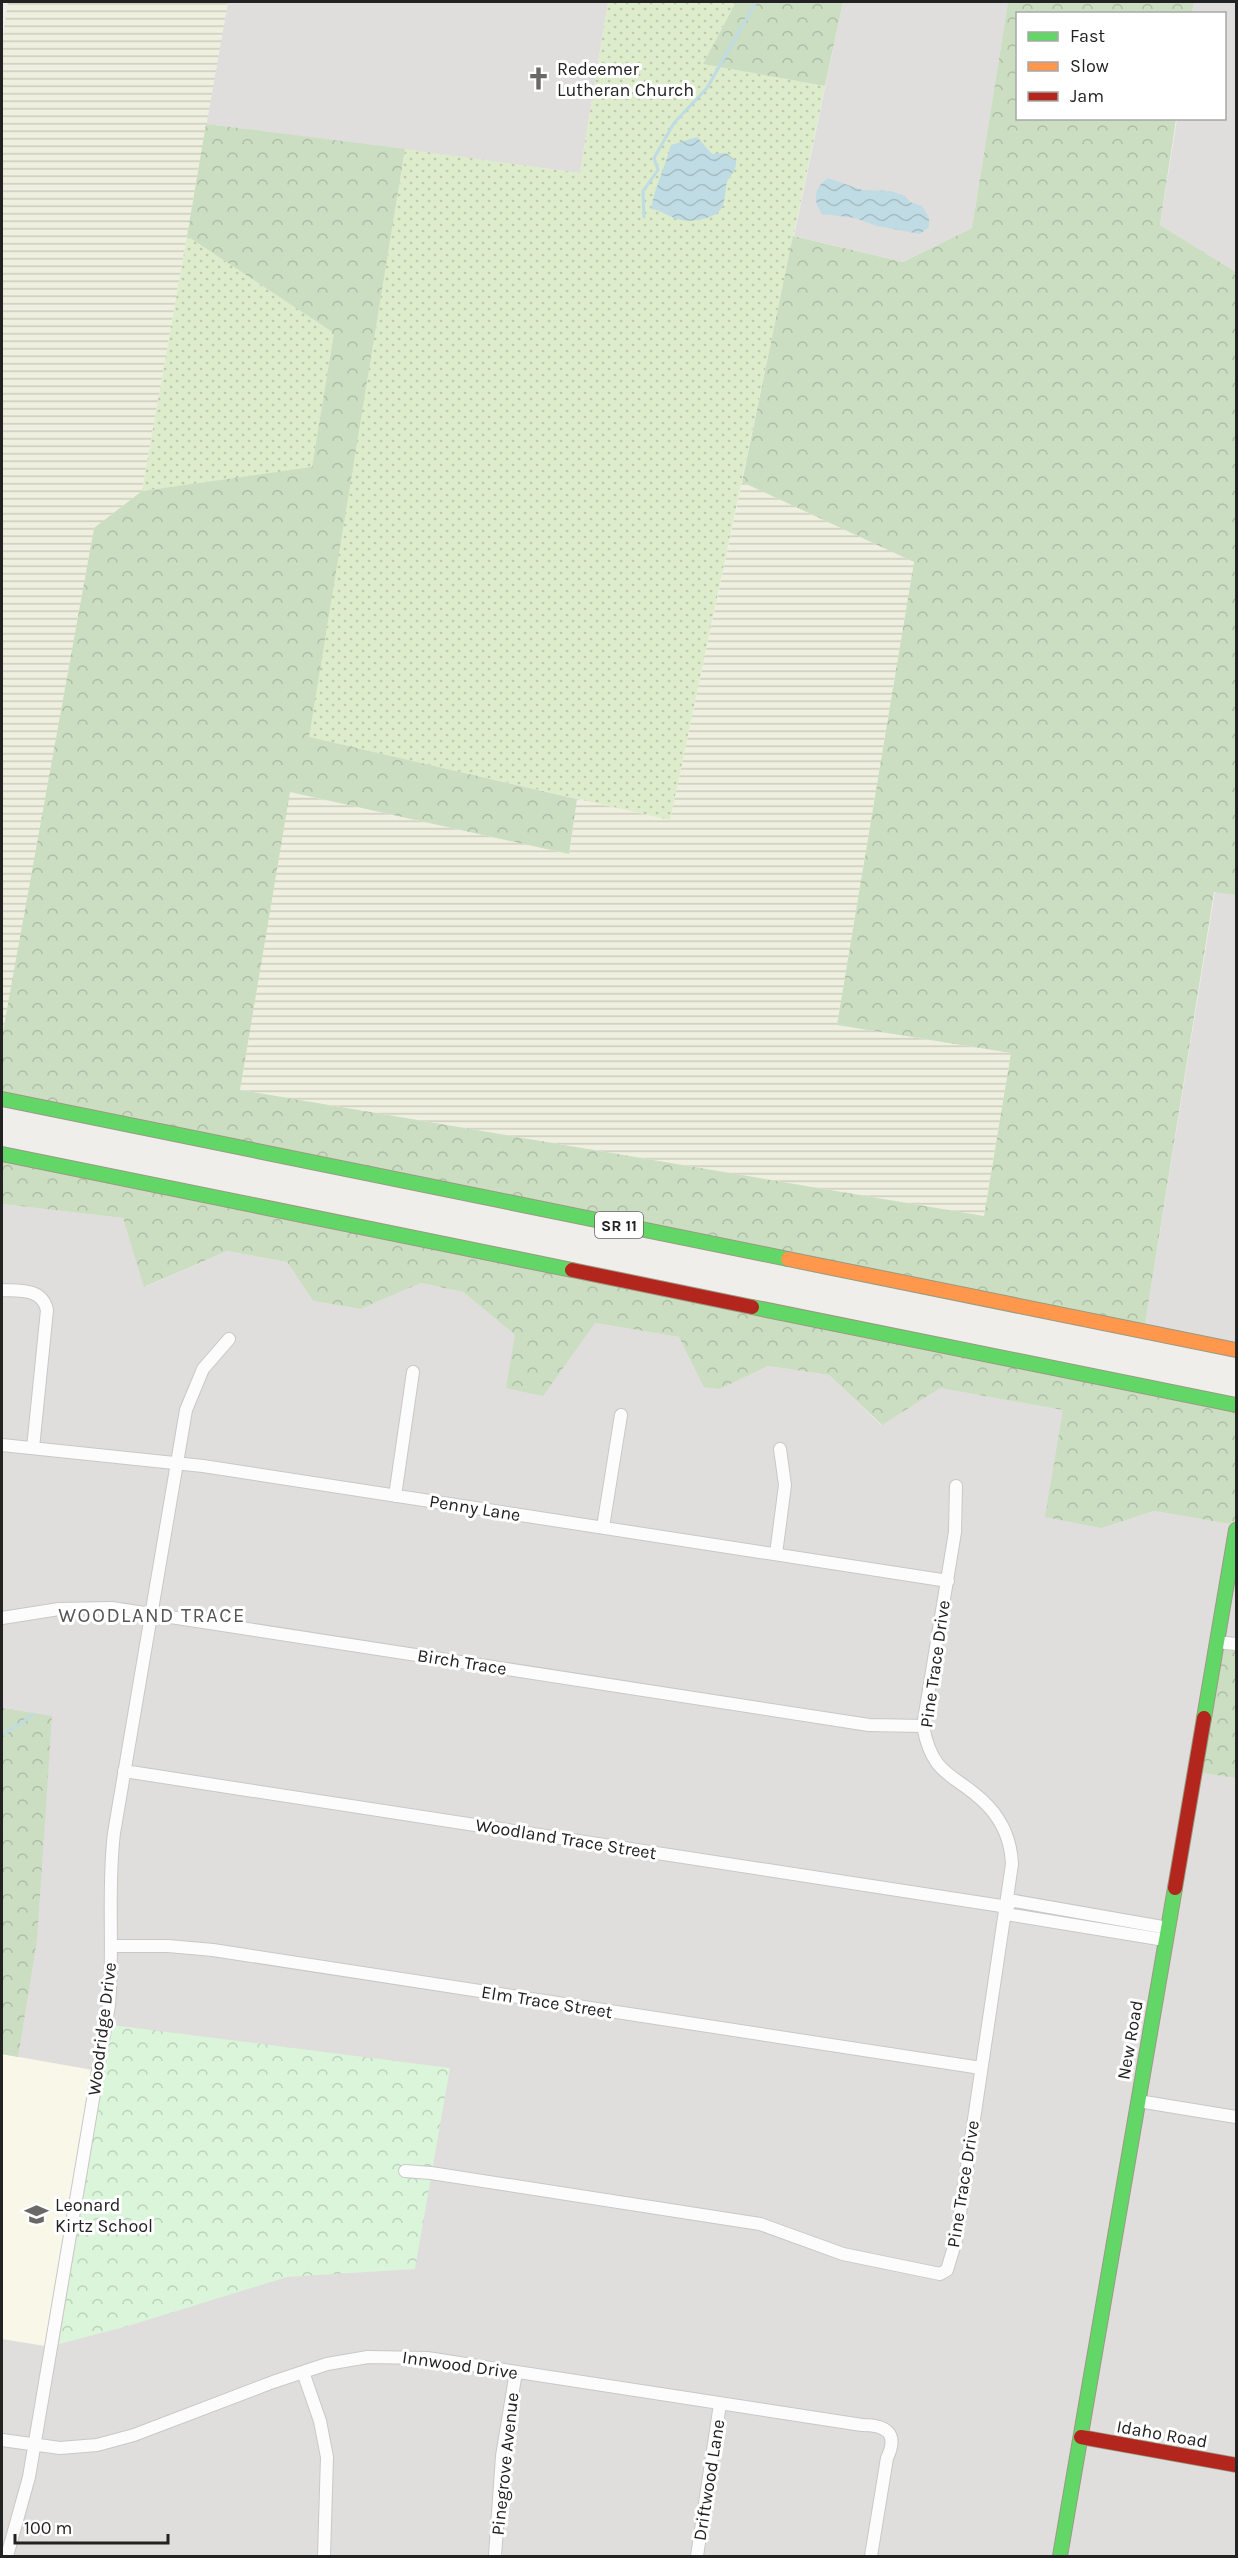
<svg xmlns="http://www.w3.org/2000/svg" width="1238" height="2558" font-family="Karla,sans-serif">
<defs>
<pattern id="farmland-rules" width="6" height="5" patternUnits="userSpaceOnUse" patternTransform="scale(1.5)"><rect width="6" height="5" fill="#efefdf"/><path d="M0 2.5h6" fill="none" stroke="#cdcdbf"/></pattern>
<pattern id="grass-dots" width="8" height="8" patternUnits="userSpaceOnUse" patternTransform="scale(1.5)"><rect width="8" height="8" fill="#ddeccb"/><path d="M2 2h.1M6 6h.1" fill="none" stroke="#bdcaae" stroke-width="1.8" stroke-linecap="round"/></pattern>
<pattern id="forest-crowns" width="20" height="18" patternUnits="userSpaceOnUse" patternTransform="scale(1.5)"><rect width="20" height="18" fill="#cbdec1"/><path d="M2 6a3 3 0 1 1 6 0M12 15a3 3 0 1 1 6 0" fill="none" stroke="#aebea6"/></pattern>
<pattern id="park-crowns" width="20" height="18" patternUnits="userSpaceOnUse" patternTransform="scale(1.5)"><rect width="20" height="18" fill="#daf5da"/><path d="M2 6a3 3 0 1 1 6 0M12 15a3 3 0 1 1 6 0" fill="none" stroke="#bbd2bb"/></pattern>
<pattern id="water-waves" width="16" height="10" patternUnits="userSpaceOnUse" patternTransform="scale(1.5)"><rect width="16" height="10" fill="#bfdbe3"/><path d="M0 5q4-4 8 0t8 0" fill="none" stroke="#a4bcc2"/></pattern>
</defs>
<rect width="100%" height="100%" fill="#f0eeeb"/>
<!-- residential -->
<path fill="#dfdedc" d="M228,2H608L580,173L206,124Z
M843,2H1008L972,228L903,262L794,236Z
M1194,2H1236V272L1160,225L1177,119L1224,118V14L1192,13Z
M1215,891L1236,895V1350L1144,1331Z
M2,1204L123,1218L145,1287L227,1251L287,1262L313,1301L359,1309L421,1283L463,1292L515,1335L595,1323L679,1337L720,1389L768,1366L829,1375L881,1425L940,1388L1064,1410L1102,1528L1154,1511L1236,1525V1644L1194,1772L1236,1778V2556H2Z"/>
<!-- education -->
<path fill="#f8f7e8" d="M2,2054L93,2070L51,2347L2,2339Z"/>
<!-- farmland -->
<path fill="url(#farmland-rules)" d="M8,2H228L142,491L94,528L3,1037L2,43Z
M742,482L914,562L837,1025L1011,1053L984,1216L240,1090L289,792L569,854L577,799L670,820Z"/>
<!-- grass -->
<path fill="url(#grass-dots)" d="M608,2H736L703,64L825,86L670,820L308,737L405,149L580,173Z
M187,236L334,333L312,468L142,491Z"/>
<!-- forest -->
<path fill="url(#forest-crowns)" d="M736,2H843L825,86L703,64Z
M1008,2H1194L1192,13L1018,14V118L1176,119L1160,225L1236,272V895L1214,892L1144,1331L2,1099V1037L94,528L142,491L312,467L334,333L187,236L206,124L405,149L309,737L577,799L569,854L290,792L240,1090L984,1216L1011,1053L837,1025L914,562L742,482L793,236L903,262L972,228Z
M2,1154L1236,1404V1525L1154,1511L1102,1528L1045,1517L1063,1410L940,1388L882,1425L829,1375L768,1366L720,1389L704,1387L679,1337L595,1323L543,1396L506,1388L515,1335L463,1292L421,1283L360,1309L313,1301L287,1262L227,1251L144,1287L123,1218L2,1204Z
M1216,1642L1236,1644V1778L1194,1772Z
M2,1708L52,1716L37,1940L18,2057L2,2054Z"/>
<!-- park -->
<path fill="url(#park-crowns)" d="M112,2025L450,2068L415,2269L287,2277L128,2326L59,2344Z"/>
<!-- water -->
<path fill="url(#water-waves)" d="M697,137L712,154L726,153L736,161C737,172 727,177 726,186C725,193 725,203 721,209C713,220 689,223 677,219C667,216 661,210 651,209C655,187 665,167 671,145Z
M828,178L862,190L891,191L905,196L910,202L922,206L929,218V227L920,234L877,226L855,218L822,214C812,200 814,188 828,178Z"/>
<g fill="none" stroke-linecap="round" stroke-linejoin="round">
<!-- stream -->
<path stroke="#bfdbe3" stroke-width="3" d="M644,217L643,191L658,170L654,158L674,123L707,88L756,2
M2,1735C12,1728 24,1723 33,1714"/>
<defs>
<path id="street" d="M2,1290C20,1291 42,1288 47,1310L33,1448
M2,1445L203,1466L948,1581
M395,1496L413,1372
M603,1527L621,1415
M776,1554L785,1485L780,1449
M2,1618L59,1609L112,1608L869,1725L923,1726
M1216,1642L1236,1644
M124,1771L1008,1907
M1009,1900L1168,1928
M1006,1914L1165,1940
M111,1946H168L213,1950L981,2068
M1138,2101L1236,2117
M405,2171L431,2173L760,2224L843,2254L940,2274L947,2270L956,2240L1012,1864C1011,1842 1003,1822 988,1806C957,1773 933,1780 923,1726L955,1532L956,1486
M303,2372L320,2421L327,2457L324,2556
M2,2440L60,2448L97,2445L134,2435L273,2382L327,2364L368,2357L427,2358L862,2425C886,2425 899,2433 887,2458L871,2556
M7,2556L29,2477L109,2005C114,1947 107,1890 114,1833L186,1410L203,1369L229,1339
M495,2556L502,2456L516,2372
M697,2556L720,2404"/>
<path id="fast" d="M2,1099L788,1259
M2,1154L572,1270
M752,1307L1236,1405
M1204,1718L1236,1530
M1060,2556L1175,1888"/>
<path id="slow" d="M788,1259L1236,1350"/>
<path id="jam" d="M572,1270L752,1307
M1175,1888L1204,1718
M1081,2437L1236,2465"/>
</defs>
<!-- street casing -->
<use href="#street" stroke="#c9c8c7" stroke-width="14"/>
<!-- fast casing -->
<use href="#fast" stroke="#999a82" stroke-width="16"/>
<!-- slow casing -->
<use href="#slow" stroke="#999a82" stroke-width="16"/>
<!-- jam casing -->
<use href="#jam" stroke="#999a82" stroke-width="16"/>
<!-- street -->
<use href="#street" stroke="#fdfcfc" stroke-width="12"/>
<!-- fast -->
<use href="#fast" stroke="#63d668" stroke-width="14"/>
<!-- slow -->
<use href="#slow" stroke="#ff974d" stroke-width="14"/>
<!-- jam -->
<use href="#jam" stroke="#b3261e" stroke-width="14"/>
</g>
<!-- icons -->
<defs>
<symbol id="church-bare" viewBox="-9 -9 18 18"><path d="M-1.2-6h2.4v3.5h3.3v2.4h-3.3V6h-2.4V-.1h-3.3v-2.4h3.3Z" fill="#6a6968" stroke="#fff" stroke-width="2.5" paint-order="stroke"/></symbol>
<symbol id="school-bare" viewBox="-9 -9 18 18"><path d="M0-5L7-2L0 1L-7-2ZM-4 1L0 2.5L4 1V4Q0 6-4 4Z" fill="#6a6968" stroke="#fff" stroke-width="2.5" paint-order="stroke"/></symbol>
</defs>
<g fill-rule="evenodd">
<use href="#church-bare" x="522" y="62" width="33" height="33"/>
<use href="#school-bare" x="20" y="2198" width="33" height="33"/>
</g>
<g text-anchor="middle" stroke-width="6" stroke-linejoin="round" paint-order="stroke">
<!-- shield labels -->
<rect fill="#fff" stroke="#646464" stroke-width="1.5" x="595" y="1212" width="48" height="26" rx="4.5"/>
<g font-size="16" font-weight="bold" fill="#222">
<text x="619" y="1231">SR 11</text>
</g>
<!-- poi labels -->
<g font-size="18" fill="#222" stroke="#fff" text-anchor="start">
<text x="557" y="75">Redeemer<tspan x="557" dy="21">Lutheran Church</tspan></text>
<text x="55" y="2211">Leonard<tspan x="55" dy="21">Kirtz School</tspan></text>
</g>
<!-- street labels -->
<g font-size="18" fill="#222" stroke="#fff">
<text transform="translate(475 1508) rotate(9)" y="6">Penny Lane</text>
<text transform="translate(462 1662) rotate(9)" y="6">Birch Trace</text>
<text transform="translate(935 1664) rotate(-82)" y="6">Pine Trace Drive</text>
<text transform="translate(566 1839) rotate(9)" y="6">Woodland Trace Street</text>
<text transform="translate(547 2002) rotate(9)" y="6">Elm Trace Street</text>
<text transform="translate(102 2029) rotate(-83)" y="6">Woodridge Drive</text>
<text transform="translate(1130 2040) rotate(-80)" y="6">New Road</text>
<text transform="translate(963 2184) rotate(-81)" y="6">Pine Trace Drive</text>
<text transform="translate(460 2365) rotate(8)" y="6">Innwood Drive</text>
<text transform="translate(1162 2434) rotate(10)" y="6">Idaho Road</text>
<text transform="translate(505 2464) rotate(-84)" y="6">Pinegrove Avenue</text>
<text transform="translate(709 2480) rotate(-81)" y="6">Driftwood Lane</text>
</g>
<!-- neighbourhood labels -->
<g font-size="20" letter-spacing="1.5" fill="#555" stroke="#fff">
<text x="152" y="1622">WOODLAND TRACE</text>
</g>
</g>
<!-- border -->
<rect width="1238" height="2558" fill="none" stroke="#222222" stroke-width="6"/>
<!-- legend -->
<rect x="1016" y="12" width="210" height="108" fill="#ffffff" stroke="#a7a7a7" stroke-width="1.5"/>
<rect x="1028" y="32" width="30" height="9" fill="#63d668" stroke="#a7a7a7" stroke-width="1.5"/>
<text x="1070" y="42" font-size="18" fill="#222222">Fast</text>
<rect x="1028" y="62" width="30" height="9" fill="#ff974d" stroke="#a7a7a7" stroke-width="1.5"/>
<text x="1070" y="72" font-size="18" fill="#222222">Slow</text>
<rect x="1028" y="92" width="30" height="9" fill="#b3261e" stroke="#a7a7a7" stroke-width="1.5"/>
<text x="1070" y="102" font-size="18" fill="#222222">Jam</text>
<!-- scale -->
<path d="M15 2534v9h153v-9" fill="none" stroke="#222222" stroke-width="3"/>
<text x="24" y="2534" font-size="18" fill="#222222" stroke="#ffffff" stroke-width="4.5" paint-order="stroke">100 m</text>
</svg>
